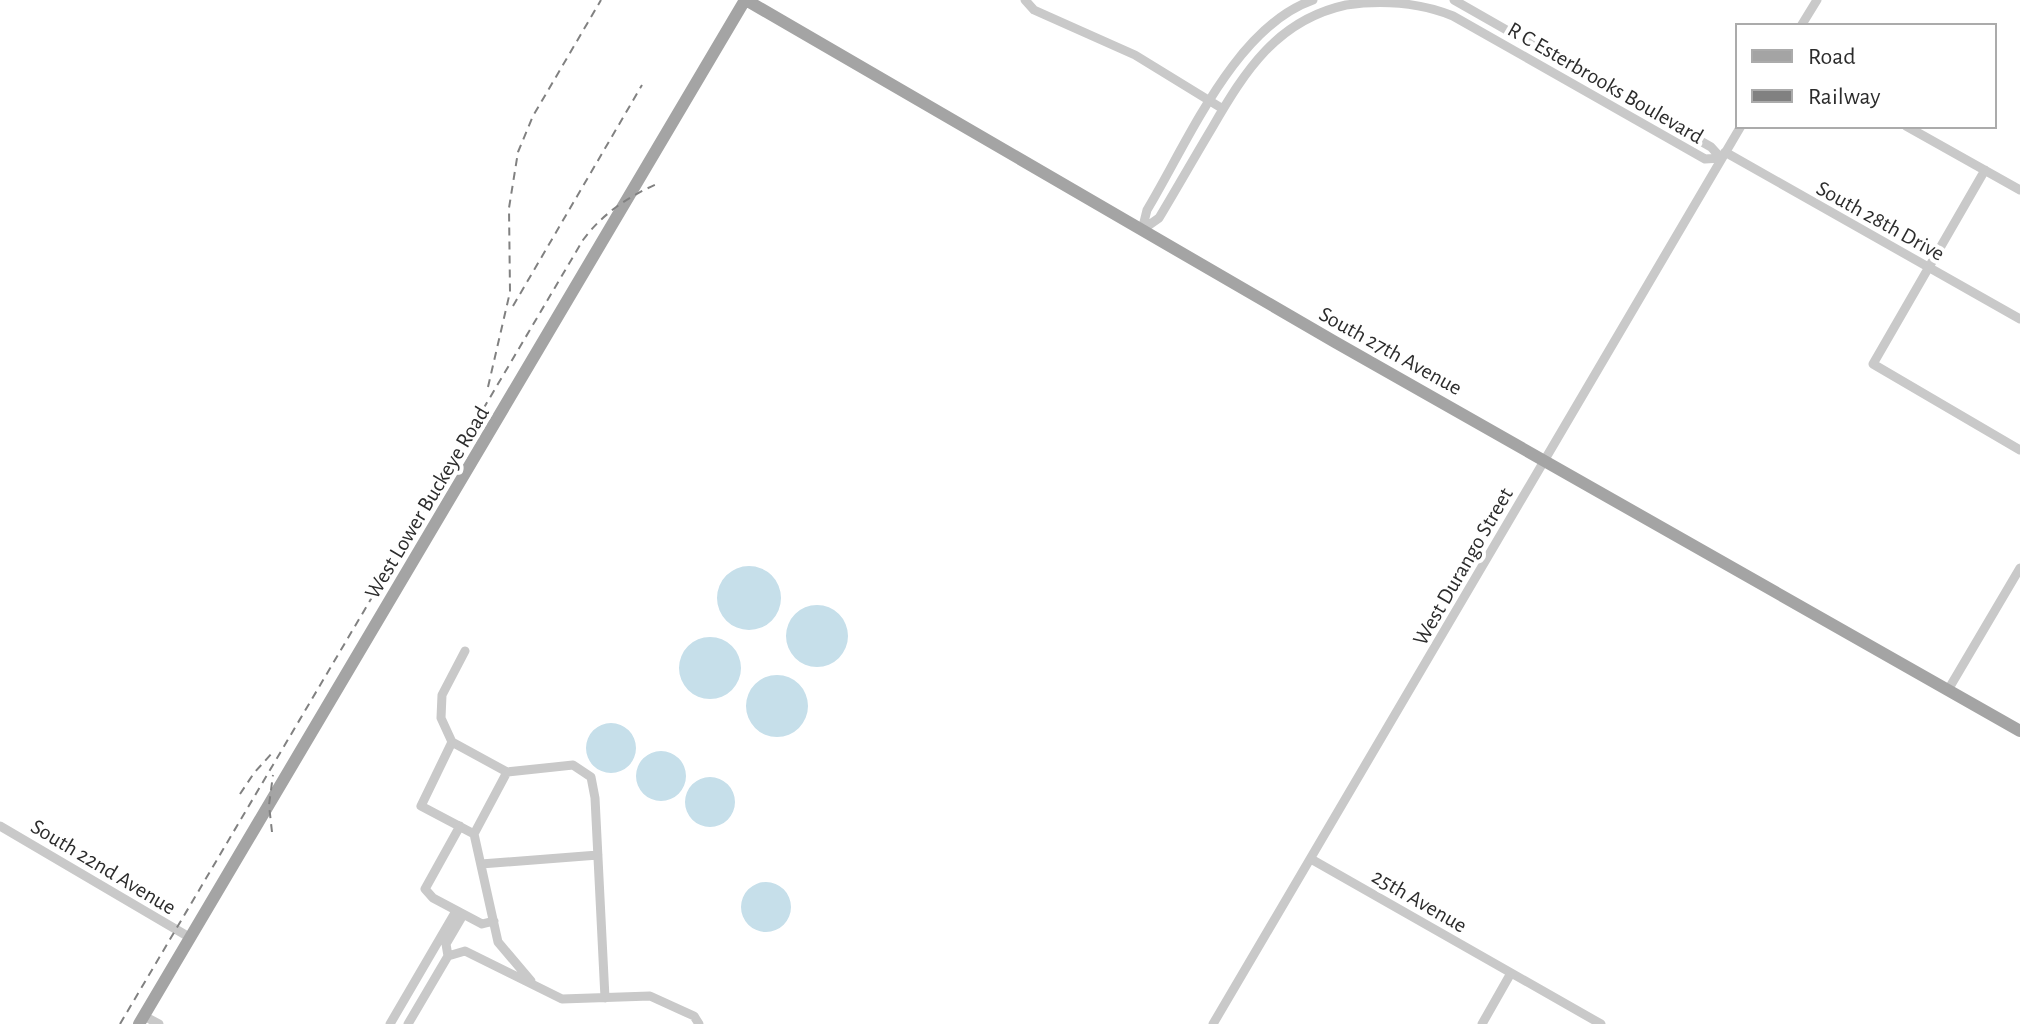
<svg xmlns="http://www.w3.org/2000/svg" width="2020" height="1024" font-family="'Alegreya Sans',sans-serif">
<rect width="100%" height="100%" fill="#fff"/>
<!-- water -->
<path fill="#c6dfea" d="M717 598a32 32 0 1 1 64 0a32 32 0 1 1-64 0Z
M786 636a31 31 0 1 1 62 0a31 31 0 1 1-62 0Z
M679 668a31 31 0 1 1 62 0a31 31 0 1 1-62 0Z
M746 706a31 31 0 1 1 62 0a31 31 0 1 1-62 0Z
M586 748a25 25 0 1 1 50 0a25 25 0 1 1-50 0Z
M636 776a25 25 0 1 1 50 0a25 25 0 1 1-50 0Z
M685 802a25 25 0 1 1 50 0a25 25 0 1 1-50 0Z
M741 907a25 25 0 1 1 50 0a25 25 0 1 1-50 0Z"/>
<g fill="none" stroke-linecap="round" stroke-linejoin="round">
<!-- minor -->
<path stroke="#c9c9c9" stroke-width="9" d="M1025,0L1034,10L1135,55L1223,109
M1454,0L1711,147L1721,158
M1801,26L1817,0
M1906,126L2020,190
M1725,152L2020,319
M1985,170L1873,364L2020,450
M1142,230L1159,218C1177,188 1194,158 1212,128C1245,71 1277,20 1346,5C1383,0 1418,2 1453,16L1705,159L1721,158
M1142,230L1147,210C1188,142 1235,27 1313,0
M465,651L442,695L441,718L452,742L507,772L573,765L591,777L595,798L605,998
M1948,690L2020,568
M452,742L421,806L474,834
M507,772L474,834L498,942L531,981
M0,826L189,937
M460,826L425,889L433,898L482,924L494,921
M1311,859L1601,1024
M481,864L598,855
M448,956L465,951L562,999L650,996L694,1016L699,1024
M144,1016L159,1024
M390,1024L456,911
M408,1024L448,956L446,944L463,915
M1213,1024L1741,126
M1482,1024L1511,973"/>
<!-- major -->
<path stroke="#a4a4a4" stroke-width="12" d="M746,0L1335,342L2020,731
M139,1024L745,0"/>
<!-- rail -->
<path stroke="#818181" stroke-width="2" stroke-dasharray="8 6" stroke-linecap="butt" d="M513,306L642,85
M488,387L510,292L509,208L518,152L533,116L601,0
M240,794L254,773L273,752
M272,832L269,805L273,775
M120,1024L583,240C602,214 629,196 657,184"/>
</g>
<g text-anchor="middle" stroke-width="8" stroke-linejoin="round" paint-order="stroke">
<!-- street labels -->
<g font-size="22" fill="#2c2c2c" stroke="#fff">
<text transform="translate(1606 82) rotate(30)" y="8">R C Esterbrooks Boulevard</text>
<text transform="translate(1881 220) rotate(29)" y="8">South 28th Drive</text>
<text transform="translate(1391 350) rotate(29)" y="8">South 27th Avenue</text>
<text transform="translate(426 502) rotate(-59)" y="8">West Lower Buckeye Road</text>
<text transform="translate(1462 566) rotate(-60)" y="8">West Durango Street</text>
<text transform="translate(104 866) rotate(31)" y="8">South 22nd Avenue</text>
<text transform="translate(1420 900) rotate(30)" y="8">25th Avenue</text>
</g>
</g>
<!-- legend -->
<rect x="1736" y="24" width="260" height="104" fill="#ffffff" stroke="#ababab" stroke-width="2"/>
<rect x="1752" y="50" width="40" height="12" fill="#a4a4a4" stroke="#ababab" stroke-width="2"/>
<text x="1808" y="64" font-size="24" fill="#2c2c2c">Road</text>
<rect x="1752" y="90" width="40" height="12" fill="#818181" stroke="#ababab" stroke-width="2"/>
<text x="1808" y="104" font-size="24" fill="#2c2c2c">Railway</text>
</svg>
